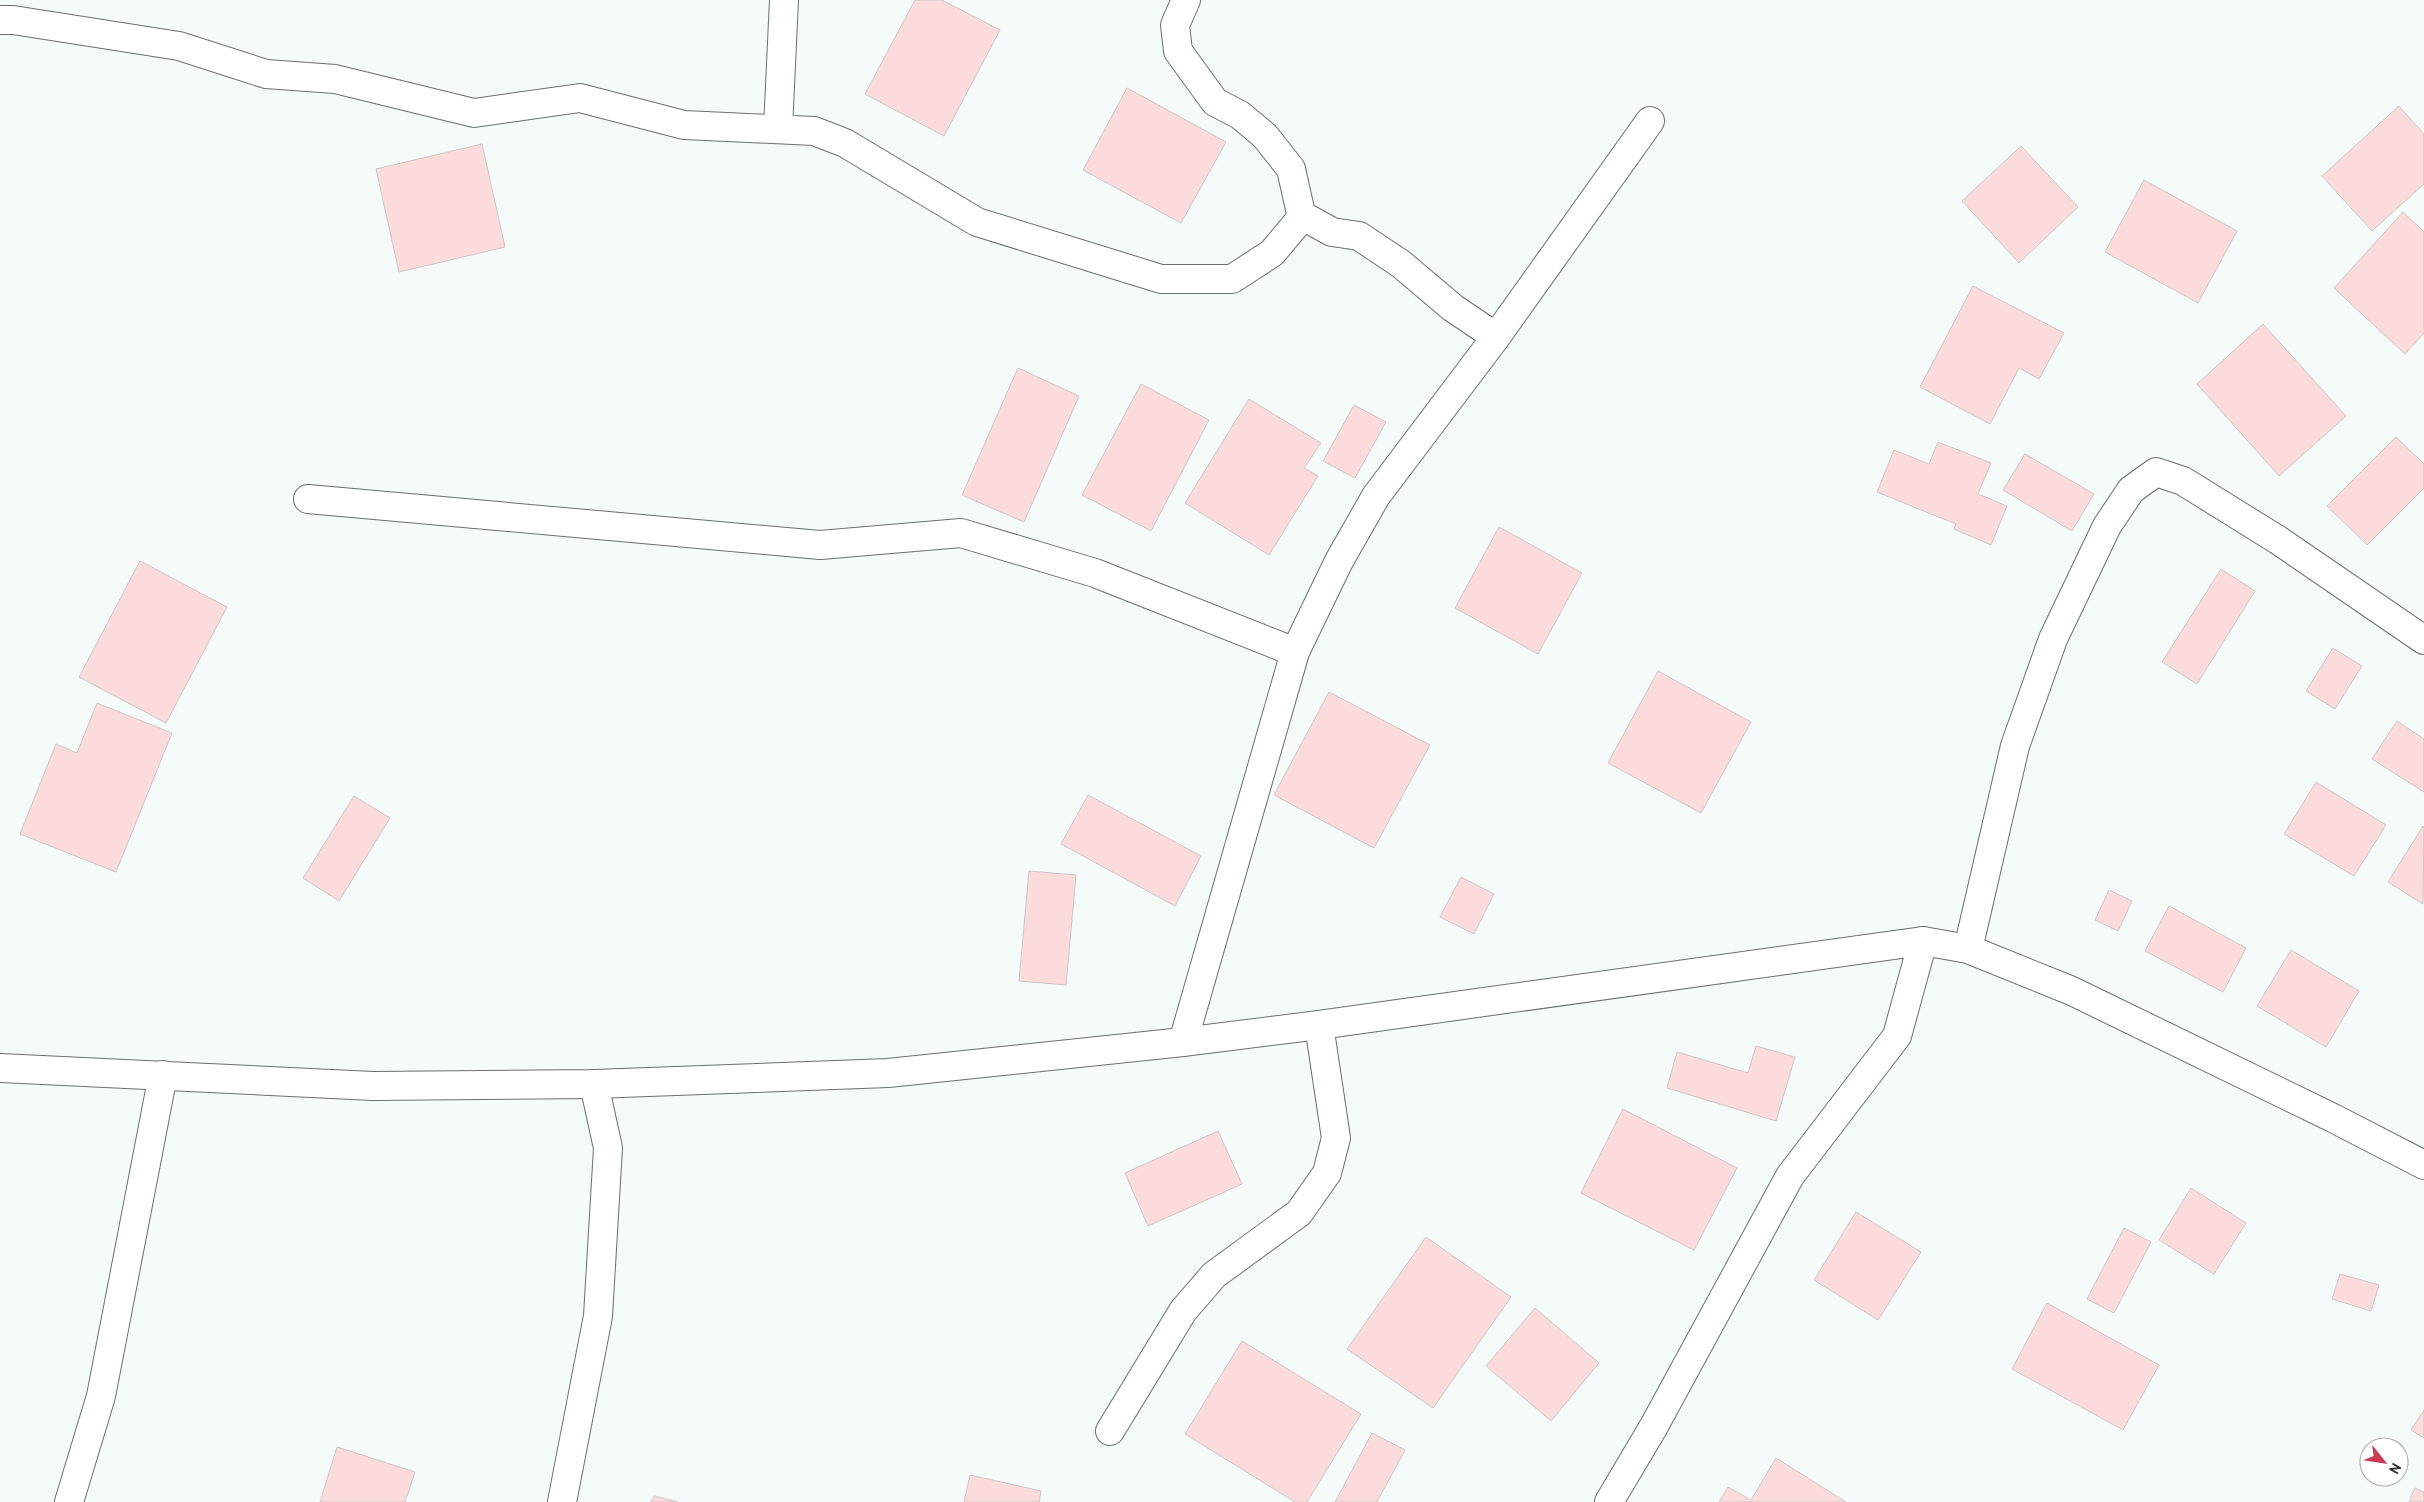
<svg xmlns="http://www.w3.org/2000/svg" width="2424" height="1502" font-family="Overpass,sans-serif">
<rect width="100%" height="100%" fill="#f4fbf8"/>
<!-- building -->
<path fill="#fcdbdd" stroke="#cec6c6" d="M915,0H942L1000,30L944,136L865,94Z
M1127,88L1226,142L1181,223L1083,170Z
M2399,106L2424,134V184L2372,231L2322,176Z
M482,144L505,247L399,272L376,169Z
M2021,146L2078,207L2019,263L1962,201Z
M2144,180L2237,231L2198,303L2105,252Z
M2403,212L2424,232V333L2405,354L2334,288Z
M1973,286L2064,333L2039,379L2019,368L1990,424L1920,387Z
M2263,324L2346,416L2279,476L2197,384Z
M1018,368L1079,396L1024,522L962,495Z
M1141,384L1209,420L1151,531L1082,495Z
M1249,399L1321,443L1304,468L1318,476L1269,555L1185,503Z
M1354,405L1386,422L1355,478L1323,461Z
M2396,437L2424,464V488L2367,545L2327,506Z
M1938,442L1991,463L1978,494L2007,506L1991,545L1954,529L1956,524L1877,492L1894,450L1929,464Z
M2025,454L2094,494L2072,531L2003,490Z
M1499,527L1582,573L1538,654L1455,608Z
M140,561L227,607L166,723L79,677Z
M2221,569L2255,591L2197,684L2162,662Z
M2333,648L2362,666L2335,709L2306,691Z
M1658,671L1751,722L1701,813L1608,763Z
M1329,692L1430,745L1374,848L1274,795Z
M97,703L172,733L116,872L20,834L56,744L77,753Z
M2397,721L2424,739V792L2372,759Z
M2316,782L2386,825L2354,876L2284,834Z
M1088,795L1201,856L1175,906L1061,844Z
M354,796L390,818L339,901L303,878Z
M2423,826L2424,827L2423,904L2388,882Z
M1029,871L1076,875L1066,985L1019,981Z
M1461,877L1494,894L1474,934L1440,917Z
M2109,890L2132,901L2118,931L2095,920Z
M2169,906L2246,948L2223,992L2145,951Z
M2291,950L2359,991L2326,1047L2257,1006Z
M1756,1046L1795,1057L1776,1121L1667,1088L1677,1052L1748,1073Z
M1623,1109L1737,1168L1694,1250L1581,1193Z
M1218,1131L1242,1184L1148,1226L1125,1173Z
M2191,1188L2246,1223L2214,1274L2159,1240Z
M1856,1212L1921,1252L1878,1320L1814,1280Z
M2124,1228L2151,1242L2114,1313L2087,1299Z
M1426,1237L1511,1297L1433,1408L1347,1349Z
M2340,1274L2379,1285L2371,1311L2332,1299Z
M2047,1303L2159,1365L2123,1430L2012,1369Z
M1535,1308L1599,1363L1551,1421L1486,1366Z
M1242,1341L1361,1414L1307,1502H1295L1185,1434Z
M2424,1410V1438L2411,1430Z
M1372,1433L1405,1450L1377,1502H1335Z
M337,1447L415,1472L405,1502H320Z
M1776,1458L1846,1502H1719L1728,1487L1751,1500Z
M970,1475L1041,1491L1039,1502H964Z
M2415,1488L2424,1492V1502H2409Z
M654,1496L678,1502H651Z"/>
<g fill="none" stroke-linecap="round" stroke-linejoin="round">
<defs>
<path id="minor" d="M1186,0L1175,25L1178,51L1215,102L1240,115L1265,136L1291,169L1302,218
M0,20H13L179,46L266,74L335,79L474,113L580,98L684,125L814,131L845,143L977,222L1161,279H1232L1272,253L1303,216L1332,232L1359,236L1401,264L1453,308L1496,337
M778,129L784,0
M308,499L820,545L961,533L1095,573L1295,652
M1968,949L2015,746L2053,639L2107,526L2131,490L2156,472L2183,481L2278,540L2424,640
M1183,1042L1295,652L1339,561L1376,496L1496,337L1650,121
M1110,1431L1183,1311L1214,1275L1299,1213L1327,1173L1336,1138L1319,1025
M69,1502L101,1396L163,1075
M562,1502L598,1316L608,1148L594,1084
M1609,1502L1654,1426L1790,1176L1897,1036L1923,941"/>
<path id="tertiary" d="M0,1068L373,1086L594,1084L888,1073L1183,1042L1319,1025L1923,941L1968,949L2072,991L2333,1118L2424,1165"/>
</defs>
<!-- minor casing -->
<use href="#minor" stroke="#69706d" stroke-width="30"/>
<!-- tertiary casing -->
<use href="#tertiary" stroke="#69706d" stroke-width="30"/>
<!-- minor -->
<use href="#minor" stroke="#fff" stroke-width="28"/>
<!-- tertiary -->
<use href="#tertiary" stroke="#fff" stroke-width="28"/>
</g>
<!-- north arrow -->
<g transform="translate(2384 1462) rotate(120)"><circle r="24" fill="#ffffff" stroke="#a9abaa"/>
<path d="M0-4L9 19L0 12L-9 19Z" fill="#cb3b57"/>
<text y="-8" font-size="14" font-weight="bold" text-anchor="middle" fill="#292c2b">N</text>
</g>
</svg>
